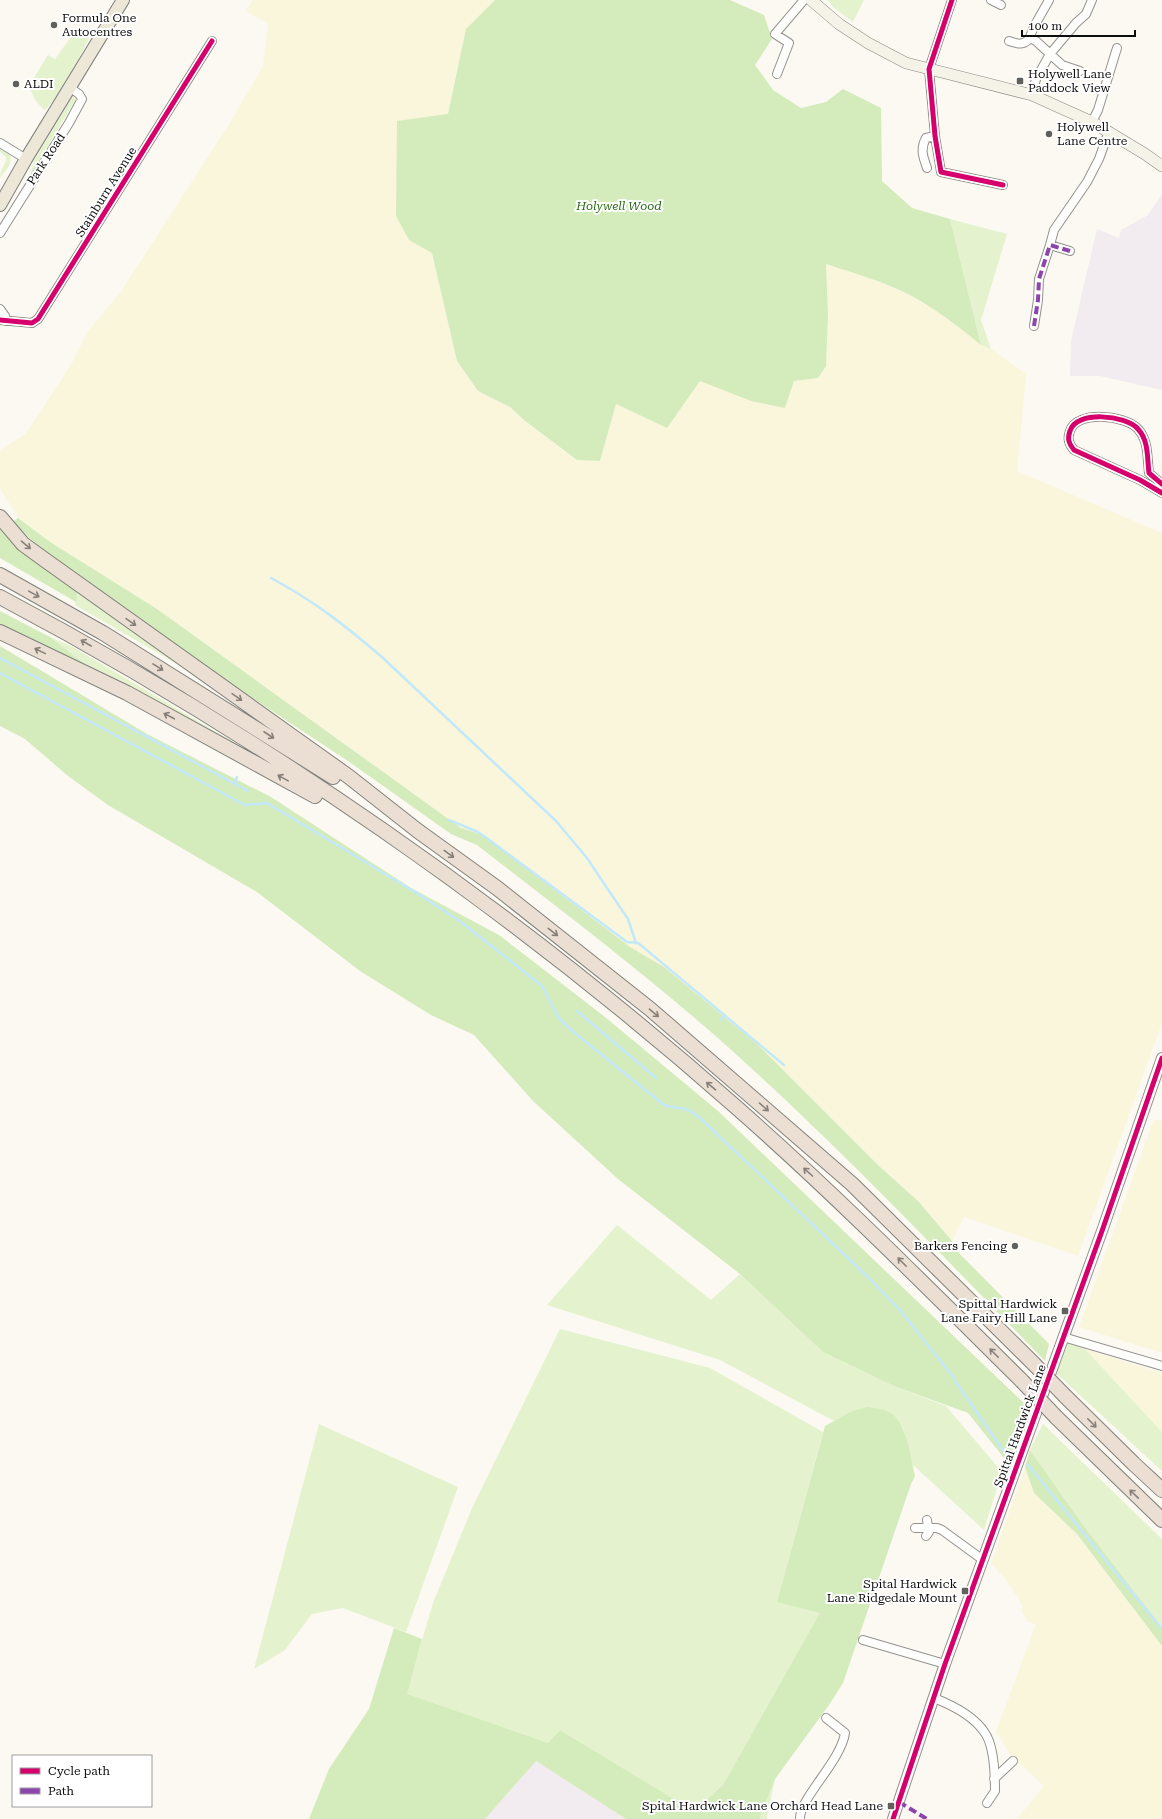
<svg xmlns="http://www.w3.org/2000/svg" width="1162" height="1819" font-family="'Roboto Serif',serif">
<rect width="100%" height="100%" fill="#fbf9f1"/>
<!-- industrial -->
<path fill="#f2ebef" d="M1162,194V390L1100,376H1070L1071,341L1097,229L1119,238L1121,230L1148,215Z
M536,1761L626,1819H485Z"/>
<!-- farmland -->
<path fill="#f9f6dc" d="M253,0H495L466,29L448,114L409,240L432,253L457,361L478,391L510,407L524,420L577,460L600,461L616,404L667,428L700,381L751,401L785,408L794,381L818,378L826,366L828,314L826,264L867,277L910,295L948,318L981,345L991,349L1026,374L1017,471L1162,533V1023L1078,1256L964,1217L952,1241L918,1201L879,1166L789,1077L664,967L634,950L483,835L461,828L157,609L50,542L18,518L0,488V450L24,435L35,420L72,363L88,331L120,293L231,121L263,66L268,24L246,11Z
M1154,1119L1162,1121V1353L1079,1327Z
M1085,1349L1162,1373V1432Z
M1025,1467L1034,1493L1077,1534L1162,1646V1819H1017L1044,1786L1011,1756L996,1732L1036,1624L1028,1622L1021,1610L1023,1608L1019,1599L1004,1577L991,1564Z"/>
<!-- green -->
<path fill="#e4f3ce" d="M828,0H864L853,22L833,7Z
M77,29L89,38C83,51 55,105 44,110L35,100L29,86L48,55L55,59Z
M73,96L76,99L29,177L35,159Z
M0,149L10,155C13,164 5,171 0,178C0,168 7,164 6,157L0,152Z
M950,219L1007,234L981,320L991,349L981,345Z
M77,588L208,682L75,605Z
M50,637L73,647L245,749L244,751L90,668Z
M617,1225L711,1300L740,1274L823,1352L894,1386L946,1406L1002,1472L984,1530L913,1465L903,1428L892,1414L881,1409L850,1412L834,1421L720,1360L547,1305Z
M560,1329L710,1368L823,1432L777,1602L821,1612L723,1785L692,1811L560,1730L548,1743L406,1694L433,1603L472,1508Z
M1066,1340L1085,1349L1162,1432V1471L1056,1373Z
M319,1424L458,1487L406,1632L343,1608L312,1614L285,1650L254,1669Z
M1043,1424L1162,1539V1627L1086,1529L1030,1450Z
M775,1779L767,1817V1819H758Z"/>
<!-- forest -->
<path fill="#d4ebbc" d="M495,0H730L764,15L772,39L755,65L773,90L801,108L826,102L843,89L881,108L882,181L912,208L950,219L981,345C959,327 936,309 910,295C884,282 854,273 826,264L828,314L826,366L818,378L794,381L785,408L751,401L700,381L667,428L616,404L600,461L577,460L524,420L510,407L478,391L457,361L432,253L409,240L396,216L397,121L448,114L466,29Z
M18,518L50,542L157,609L461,828L483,835L630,947L664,967L757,1044L879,1166L918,1201L952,1241L951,1245L1049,1344L1045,1361C945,1258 845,1153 738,1056C655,981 565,913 477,845L451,834L348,761L240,690L42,549L12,522Z
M0,529L19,547L77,591L76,602L0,558Z
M0,611L50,637L90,668L0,626Z
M0,646L147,734L271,797L411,888L499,935L605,1017L718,1111L1029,1408L1008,1463L968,1413L894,1386L823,1352L740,1274L618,1179L533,1101L474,1035L431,1015L360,971L257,892L108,805L68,776L25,739L0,726Z
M867,1407C876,1408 884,1409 891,1413C907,1424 911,1459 915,1476L911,1484L843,1683L829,1705L775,1779L759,1819H626L536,1761L485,1819H309L329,1769L369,1709L394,1628L422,1639L407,1694L548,1743L560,1730L693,1811L723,1785L820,1613L777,1602L825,1426L850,1412Z
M1030,1450L1086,1529L1162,1627V1646L1077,1534L1034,1493L1025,1467Z"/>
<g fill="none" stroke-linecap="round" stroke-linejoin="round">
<!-- stream -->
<path stroke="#c3e8f9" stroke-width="2.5" d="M271,578C314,601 346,626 383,658L556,821L587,858L607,888L628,919L636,943
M0,658L248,791
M0,673L245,805L267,803L420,895L461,922L542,986L558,1017L571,1030L664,1105C684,1111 684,1104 702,1120L868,1277L900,1310L954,1378
M235,783L237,777
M449,820L478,832L488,839L627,942L638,943L643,947L784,1065
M577,1011L656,1078
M721,1020L724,1016
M955,1381L1007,1456
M1028,1465L1162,1629"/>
<defs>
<path id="minor" d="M952,0L929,69L935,136L941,172L1003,185
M991,0L1001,5
M1049,0C1044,10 1031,29 1030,38L1036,41L1062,65L1080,71
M1009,41C1018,44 1023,46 1030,38
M777,74L789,43L775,34L804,0
M1032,95L1036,79L1050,54L1076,23L1086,14L1092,0
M1092,122L1098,110L1117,48
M0,143L26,159
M927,168C923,157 920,149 926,138L935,136
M0,233L69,123L82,99L79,94L69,87
M1050,245L1054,230L1087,182L1099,159L1109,131
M0,309L5,316V321
M0,320L32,323L38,319L212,41
M1034,326L1038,300L1039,279L1050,245L1070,251
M1162,484L1149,473C1147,458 1149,441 1138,429C1126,415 1076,410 1070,431C1067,439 1069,444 1074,450L1140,480L1162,493
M1063,1337L1162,1366
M915,1528H937L942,1530L983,1560
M926,1536L929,1532L927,1520
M863,1640L945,1664
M934,1698C952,1705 974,1716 985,1733C994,1746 995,1775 995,1791L987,1803
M994,1779L1013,1761
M800,1819C799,1799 841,1761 845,1733L826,1718"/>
<path id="tertiary" d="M893,1819L945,1664L1102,1231L1162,1058"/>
<path id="secondary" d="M811,0L839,24L868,43L906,63L1032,95L1092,122L1145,154L1162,166"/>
<path id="primary" d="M0,205L26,159L123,0"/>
<path id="motorway" d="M0,517L23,544L45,560L348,776L418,831L497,888L650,1009L852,1184L1034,1364
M0,575L103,633L333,777
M0,597C263,736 513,910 736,1107C835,1194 928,1288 1022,1381
M0,632L127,693L315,796
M1065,1396L1134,1464L1162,1490
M1056,1417L1162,1520"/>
</defs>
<!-- minor casing -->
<use href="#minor" stroke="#949390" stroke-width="10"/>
<!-- tertiary casing -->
<use href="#tertiary" stroke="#949390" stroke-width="12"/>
<!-- secondary casing -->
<use href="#secondary" stroke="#8b8a86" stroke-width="12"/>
<!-- primary casing -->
<use href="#primary" stroke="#81817d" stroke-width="14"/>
<!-- motorway casing -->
<use href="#motorway" stroke="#81817d" stroke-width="16"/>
<!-- minor -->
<use href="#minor" stroke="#fefefd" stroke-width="8"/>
<!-- tertiary -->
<use href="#tertiary" stroke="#fefefd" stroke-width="10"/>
<!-- secondary -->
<use href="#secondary" stroke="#f5f3e8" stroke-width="11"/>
<!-- primary -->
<use href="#primary" stroke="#ede7d8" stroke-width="12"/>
<!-- motorway -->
<use href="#motorway" stroke="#ebdfd3" stroke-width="14"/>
<defs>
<path id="motorway-bridge" d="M1034,1364L1065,1396
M1022,1381L1056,1417"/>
</defs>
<!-- motorway-bridge casing -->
<use href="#motorway-bridge" stroke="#81817d" stroke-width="16" stroke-linecap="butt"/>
<!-- motorway-bridge -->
<use href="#motorway-bridge" stroke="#ebdfd3" stroke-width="14"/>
<!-- quiet -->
<path stroke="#8e44ad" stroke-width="4" stroke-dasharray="8 4" stroke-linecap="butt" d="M1034,326L1038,300L1039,279L1050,245L1070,251
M899,1802L927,1819"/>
<defs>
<path id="cycleway" d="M952,0L929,69L935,136L941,172L1003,185
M0,320L32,323L38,319L212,41
M1162,484L1149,473C1147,458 1149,441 1138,429C1126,415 1076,410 1070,431C1067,439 1069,444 1074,450L1140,480L1162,493
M893,1819L945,1664L1102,1231L1162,1058"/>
</defs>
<!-- cycleway casing -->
<use href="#cycleway" stroke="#fff" stroke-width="8"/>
<!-- cycleway -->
<use href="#cycleway" stroke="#d6006c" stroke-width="5"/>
</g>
<!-- one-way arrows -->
<defs><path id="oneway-shaft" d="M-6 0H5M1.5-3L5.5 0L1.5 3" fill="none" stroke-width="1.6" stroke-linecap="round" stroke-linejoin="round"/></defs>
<g stroke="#87807a">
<use href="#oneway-shaft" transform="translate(26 545) rotate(40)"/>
<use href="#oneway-shaft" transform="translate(34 594) rotate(29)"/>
<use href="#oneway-shaft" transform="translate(131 622) rotate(35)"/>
<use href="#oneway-shaft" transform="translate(86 643) rotate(-150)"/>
<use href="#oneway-shaft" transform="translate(40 651) rotate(-154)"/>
<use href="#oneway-shaft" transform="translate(158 667) rotate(32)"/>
<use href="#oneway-shaft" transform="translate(237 697) rotate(35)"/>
<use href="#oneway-shaft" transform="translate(169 716) rotate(-152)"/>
<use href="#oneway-shaft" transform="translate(269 735) rotate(33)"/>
<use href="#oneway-shaft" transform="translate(283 778) rotate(-151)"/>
<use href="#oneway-shaft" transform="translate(449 854) rotate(36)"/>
<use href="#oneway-shaft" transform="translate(553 932) rotate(38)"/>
<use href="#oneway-shaft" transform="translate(654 1013) rotate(40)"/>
<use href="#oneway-shaft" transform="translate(711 1086) rotate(-140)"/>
<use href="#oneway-shaft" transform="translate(764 1107) rotate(41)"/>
<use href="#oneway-shaft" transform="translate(808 1172) rotate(-138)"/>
<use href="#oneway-shaft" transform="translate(902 1262) rotate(-135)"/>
<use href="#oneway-shaft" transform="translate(994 1353) rotate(-135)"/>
<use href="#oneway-shaft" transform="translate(1092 1423) rotate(45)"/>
<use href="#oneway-shaft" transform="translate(1134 1494) rotate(-136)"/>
</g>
<!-- markers -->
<g fill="#60605d" stroke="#fff" stroke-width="1.5">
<circle cx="54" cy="25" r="4"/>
<rect x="1016" y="77" width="8" height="8" rx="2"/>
<circle cx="16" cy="84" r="4"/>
<circle cx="1049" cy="134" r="4"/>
<circle cx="1015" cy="1246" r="4"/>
<rect x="1061" y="1307" width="8" height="8" rx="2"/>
<rect x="961" y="1587" width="8" height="8" rx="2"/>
<rect x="887" y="1802" width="8" height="8" rx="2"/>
</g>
<g text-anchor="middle" stroke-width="4" stroke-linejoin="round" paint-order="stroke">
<!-- poi labels -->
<g font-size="12" fill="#0d0d0d" stroke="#fff" text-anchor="start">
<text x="62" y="22">Formula One<tspan x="62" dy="14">Autocentres</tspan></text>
<text x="1028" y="78">Holywell Lane<tspan x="1028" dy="14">Paddock View</tspan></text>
<text x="24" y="88">ALDI</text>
<text x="1057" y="131">Holywell<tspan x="1057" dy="14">Lane Centre</tspan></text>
<text x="1007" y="1250" text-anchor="end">Barkers Fencing</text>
<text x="1057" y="1308" text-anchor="end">Spittal Hardwick<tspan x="1057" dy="14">Lane Fairy Hill Lane</tspan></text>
<text x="957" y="1588" text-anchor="end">Spital Hardwick<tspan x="957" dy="14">Lane Ridgedale Mount</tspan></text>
<text x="883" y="1810" text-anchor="end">Spital Hardwick Lane Orchard Head Lane</text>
</g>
<!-- street labels -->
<g font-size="12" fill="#0d0d0d" stroke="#fff">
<text transform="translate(46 159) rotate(-57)" y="4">Park Road</text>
<text transform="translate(106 192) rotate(-58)" y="4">Stainburn Avenue</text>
<text transform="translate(1020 1426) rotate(-70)" y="4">Spittal Hardwick Lane</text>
</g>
<!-- park labels -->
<g font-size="12" font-style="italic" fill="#2a6b17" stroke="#fff">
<text x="619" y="210">Holywell Wood</text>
</g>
</g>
<!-- legend -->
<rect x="12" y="1755" width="140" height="52" fill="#ffffff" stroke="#9e9e9e"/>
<rect x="20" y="1768" width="20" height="6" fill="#d6006c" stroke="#9e9e9e"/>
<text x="48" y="1775" font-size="12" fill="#0d0d0d">Cycle path</text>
<rect x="20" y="1788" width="20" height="6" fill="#8e44ad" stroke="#9e9e9e"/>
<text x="48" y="1795" font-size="12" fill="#0d0d0d">Path</text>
<!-- scale -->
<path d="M1022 30v6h113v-6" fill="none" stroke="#0d0d0d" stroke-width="2"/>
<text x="1028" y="30" font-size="12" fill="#0d0d0d" stroke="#ffffff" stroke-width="3" paint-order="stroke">100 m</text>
</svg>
